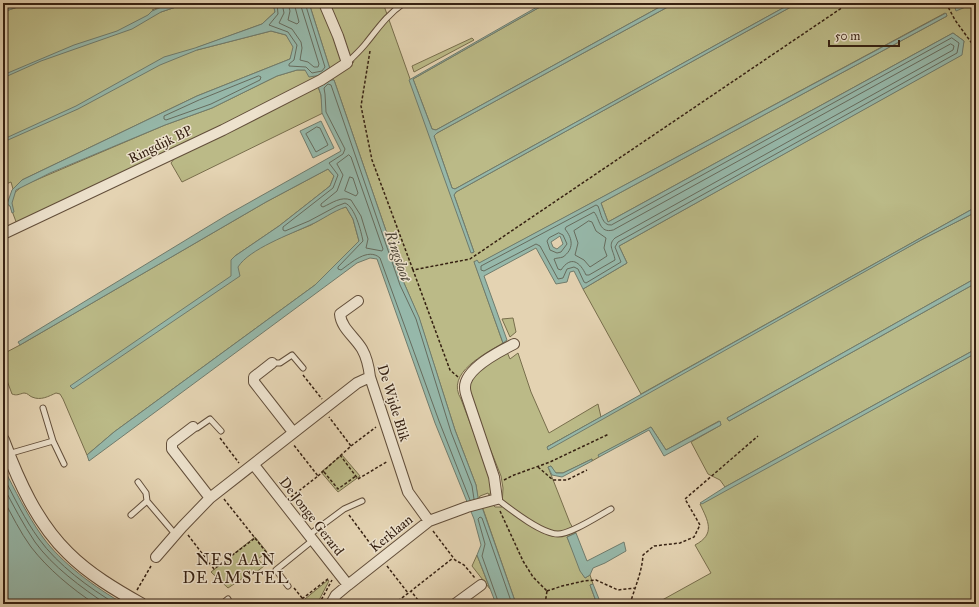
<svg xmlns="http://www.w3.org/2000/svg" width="979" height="607" font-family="'IM FELL Great Primer',serif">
<rect width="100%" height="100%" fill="#e4d3b2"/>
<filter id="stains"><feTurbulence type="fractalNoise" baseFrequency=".005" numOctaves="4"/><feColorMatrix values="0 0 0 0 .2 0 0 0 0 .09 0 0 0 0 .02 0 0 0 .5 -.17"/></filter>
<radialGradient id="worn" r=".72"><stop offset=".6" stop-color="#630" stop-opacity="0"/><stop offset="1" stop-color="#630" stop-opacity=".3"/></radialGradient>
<!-- green -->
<path fill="#bbba87" stroke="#786e4c" d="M29,3H171L152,10L161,12L188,3H273L275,12L262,24L196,48L197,50L271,31L286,35L294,47L290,59L197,96L22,180V186L165,125L212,108L277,76L297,70H305L322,75L18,227L9,203L10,197L21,187L13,189L11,182L6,184L3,175V12Z
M309,3H321L342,59L339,63L330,69Z
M329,3H383L472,253L474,252L454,195L456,192L798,3H961L955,8L968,5L976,11V207L641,394L583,289L627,263L619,246L961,55L964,41L953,33L608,222L601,203L947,16L945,13L478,264L474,261L503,343C485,354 445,373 461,399L492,481L493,489L489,495L488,493L480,496L478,500L476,485L455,430L419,318L404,283L334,80H328L354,62L348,52Z
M547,3H667L436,130L432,129L413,79Z
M675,3H792L455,189L452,188L434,136L437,133Z
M472,38L474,40L414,72L412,66Z
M318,87L321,95L323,113L182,182L171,163L177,155Z
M328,169L334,176L330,186L279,226L235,256L311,225L338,209L346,207L353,219L359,241L315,285L114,432L87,455L63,399L60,394L56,393C49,396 41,401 32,397C29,396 28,393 24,393C19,394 17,396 12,394L3,370V354L20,345L266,202Z
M976,212V278L727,418L729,421L976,283V349L725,487L720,480L708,474L691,442L721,425L719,421L666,450L651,427L599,455V457L592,461V459L563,473H555L551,466L548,467L570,523L576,533L567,537L585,578L590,575L593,584L590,585L597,604H516L482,506L493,505L495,507H502L503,488L501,476L471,401L469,385L477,371L507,352L510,359L518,353L531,392L549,433L598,404L601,417L547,447L921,240Z
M513,318L516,332L510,337L502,319Z
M976,353V604H655L711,573L695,545C716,534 708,521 700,504Z
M342,455L360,476L338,492L321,472Z
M255,537L267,552L258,559L264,566L255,573L243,578L228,588L211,572Z
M477,555L490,589L472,566Z
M328,580L329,581L317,604H308L305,599Z"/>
<!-- water -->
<path fill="#96b8aa" stroke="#707c6d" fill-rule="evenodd" d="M20,3H29L3,12V9Z
M171,3H188L161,12L132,29L41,61L3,78V75L74,45L117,31L148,15L152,11Z
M273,3H309L330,69L328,80H334L404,283L419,317L455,430L476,485L478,497V500L483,510L516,604H496L477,555L481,545L474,519L435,423L377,259L370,258L357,263L89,461L87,455L114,432L315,285L359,241L353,219L346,207C333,211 322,220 310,225C291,234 249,249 238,267L240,276L73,389L70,386L231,276V260L235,256L279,226L330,186L334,176L328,169L266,202L20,345L18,342L227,215L341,151L322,113L321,95L318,86L322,75L309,77L305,70H297L277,76L212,108L165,125L50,173L16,190L12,203L14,212L12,213L10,206L7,204L12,190L22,180L197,96L290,59L293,47L286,35L271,31L197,50L160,65L78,109L8,140L6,138L76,106L164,57L195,48L262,24L275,12Z
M544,3H547L413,79L432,129L436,130L667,3H675L437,133L434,136L452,188L455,189L792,3H798L456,192L454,195L474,252L471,253L409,80Z
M961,3H976V11L968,6L956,11L955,8Z
M946,13L947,16L601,203L608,222L953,33L964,41L962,55L619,246L627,263L583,289L574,271L570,272L567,282L556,284L536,248L484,276L507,340L503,343L474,262L477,260L479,263ZM560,236L563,244L557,249L553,247L551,242Z
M321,121L334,148L313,158L300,131Z
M976,207V212L921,240L548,450L547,447Z
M976,278V283L729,421L727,418Z
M976,349V353L702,504L700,503L725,487Z
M720,421L721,425L664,456L649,430L599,457L598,455L651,427L666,450Z
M592,459V461L562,477L552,475L548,467L551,466L556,473H563Z
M3,467C15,490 27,515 42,536C61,563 96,588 124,604H3Z
M576,533L587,561L624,542L626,551L605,563L593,568L590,575L585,578L580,571L567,537Z
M593,584L601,604H597L590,585Z"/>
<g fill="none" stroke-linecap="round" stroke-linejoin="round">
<!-- shore -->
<path stroke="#666c5e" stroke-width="1" d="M277,3L278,14L269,25L288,32L297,45L294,60L289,64V66L306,67L312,73L322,71L325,67L305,3
M282,3L284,13L279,23L292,29L301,42L302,48L300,60L308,62L314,67H318L319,64L300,3
M288,3L290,11L288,20L297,24L299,22L294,3
M952,38L959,43L957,53L618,242L615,247L621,262L586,283L584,282L578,269L574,267L567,269L563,278L558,279L540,246L536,244L484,271L481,270V266L596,205L598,206C601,213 602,226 611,225Z
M951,44L954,46L953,50L615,238C607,245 614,251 615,260L589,275H586C580,262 571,255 561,270L558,269L554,259C556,258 560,258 563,257C574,249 573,239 565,229L566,227L594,212C600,219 599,234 613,230Z
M259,76L261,77L260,80L211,104L166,120L164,119V116L199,100Z
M317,127L320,128L328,145L316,152L306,134Z
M349,155L351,157L383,249L382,251L366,248L368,239L361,216L351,200C341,196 332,203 323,207L321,206V204L337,191L343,175L337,164Z
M350,177L353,178L358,193L356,196L345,191Z
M589,221L592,222L596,231L606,238L604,248L607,256L590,267L584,260L575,255L578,243L574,231Z
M559,233L563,235L567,244L561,252L557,253L550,250L547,241L549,238Z
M3,476C14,497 25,520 39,539C58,565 89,588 116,604
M3,486C13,505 23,524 35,542C52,566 82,588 106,604
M3,499C12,515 20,532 31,547C48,569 72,589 95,604
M470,500L439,421L380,258C368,247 351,263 341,270L338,269V267L363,241C361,231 355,207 345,203L337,206L309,221L285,231L283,230V227L333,188L338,175L329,163L343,154L345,149L326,112L325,94L324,88L328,84L331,85L400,285L416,319L451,432L472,486L474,499
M499,604L482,556L485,544L478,519L480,517L482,518L512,604"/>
<defs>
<path id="service" d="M347,63C354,56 361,50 367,42C379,27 387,15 404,3
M272,363H280L292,355L303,368
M43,408L53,441L64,464
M193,427L197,428L210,419L221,431
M8,454L53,441
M138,482L146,493L147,501L175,534
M497,499C510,509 541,534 558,534C571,534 598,516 611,509
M131,515L147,501
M309,535L344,509L362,501
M288,586L276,570L313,540
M222,604L228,599"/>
<path id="minor" d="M3,234L223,130L321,80L347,63L338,36L324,3
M358,301L340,314C341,328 355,337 362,349C366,356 369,368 370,377L408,492L429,521
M272,363L254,377V382L293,432
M193,427L172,443V449L210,498
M254,465L348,585
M156,557L182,527L210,498L357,383L370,377
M331,604L336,595L348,585L429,521L467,507L497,499L494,477L467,397C466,394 465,391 465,388C464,369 500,351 514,344
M455,604L481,585"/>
<path id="tertiary" d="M3,440C18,480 37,523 68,553C89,574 116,590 141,604"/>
</defs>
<!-- service casing -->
<use href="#service" stroke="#624e3a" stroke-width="7"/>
<!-- minor casing -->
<use href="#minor" stroke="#624e3a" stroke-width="12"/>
<!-- tertiary casing -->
<use href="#tertiary" stroke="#624e3a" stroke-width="14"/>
<!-- path -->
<path stroke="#362112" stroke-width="1.5" stroke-dasharray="3 2" stroke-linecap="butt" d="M586,3H587
M946,3L955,20L976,49
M370,51L361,106L372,160L413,270
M303,375L322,399
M458,377L450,370L413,270L470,259L849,3
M220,438L239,463
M351,446L376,427
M340,455L358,479L388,461
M538,467L553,480H567L587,470
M324,472L338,489L356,476
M318,476L351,446L329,417
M504,480L514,475L550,462L609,434
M291,497L318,476L293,444
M224,499L274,562
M500,511L523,561L533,577L547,591
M349,515L375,550
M433,531L455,560L464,565L475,578
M188,535L214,569L255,538
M387,566L408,593
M294,588L307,604
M137,590L151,566
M547,591L562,586L584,581L596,580L618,590L635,588
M302,599L329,578
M319,604L332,580
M394,604L411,591
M421,604L411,591L453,558
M545,604L547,591
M630,604C635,587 642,572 643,555L654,546L680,543L694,537L700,525L685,499L758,436"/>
<!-- service -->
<use href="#service" stroke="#ede2cd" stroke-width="5"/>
<!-- minor -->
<use href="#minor" stroke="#ede2cd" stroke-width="10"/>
<!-- tertiary -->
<use href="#tertiary" stroke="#ede2cd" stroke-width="12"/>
</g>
<g text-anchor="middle" stroke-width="3" stroke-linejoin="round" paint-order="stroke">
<!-- street labels -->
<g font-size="14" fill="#362112" stroke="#ede2cd">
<text transform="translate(160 144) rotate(-26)" y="5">Ringdijk BP</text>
<text transform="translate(394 403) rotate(73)" y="5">De Wijde Blik</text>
<text transform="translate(312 516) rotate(52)" y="5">De Jonge Gerard</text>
<text transform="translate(391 533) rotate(-39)" y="5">Kerklaan</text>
</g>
<!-- water labels -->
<g font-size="15" font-style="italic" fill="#4e4738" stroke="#ede2cd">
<text transform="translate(398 256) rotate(71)" y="5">Ringsloot</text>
</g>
<!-- quarter labels -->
<g font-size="16" letter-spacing="1" fill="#362112" stroke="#ede2cd">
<text x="236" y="565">NES AAN<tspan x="236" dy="18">DE AMSTEL</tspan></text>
</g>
</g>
<!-- margin -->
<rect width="979" height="607" fill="none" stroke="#e4d3b2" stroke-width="16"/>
<rect x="4" y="4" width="971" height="599" fill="none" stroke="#362112" stroke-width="2"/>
<rect x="8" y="8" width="963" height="591" fill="none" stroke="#362112"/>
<!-- scale -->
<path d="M829 40v6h70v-6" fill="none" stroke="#362112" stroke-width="2"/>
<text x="835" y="40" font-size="12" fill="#362112" stroke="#ede2cd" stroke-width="3" paint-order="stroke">50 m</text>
<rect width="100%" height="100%" filter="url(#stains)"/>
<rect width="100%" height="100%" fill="url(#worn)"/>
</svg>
